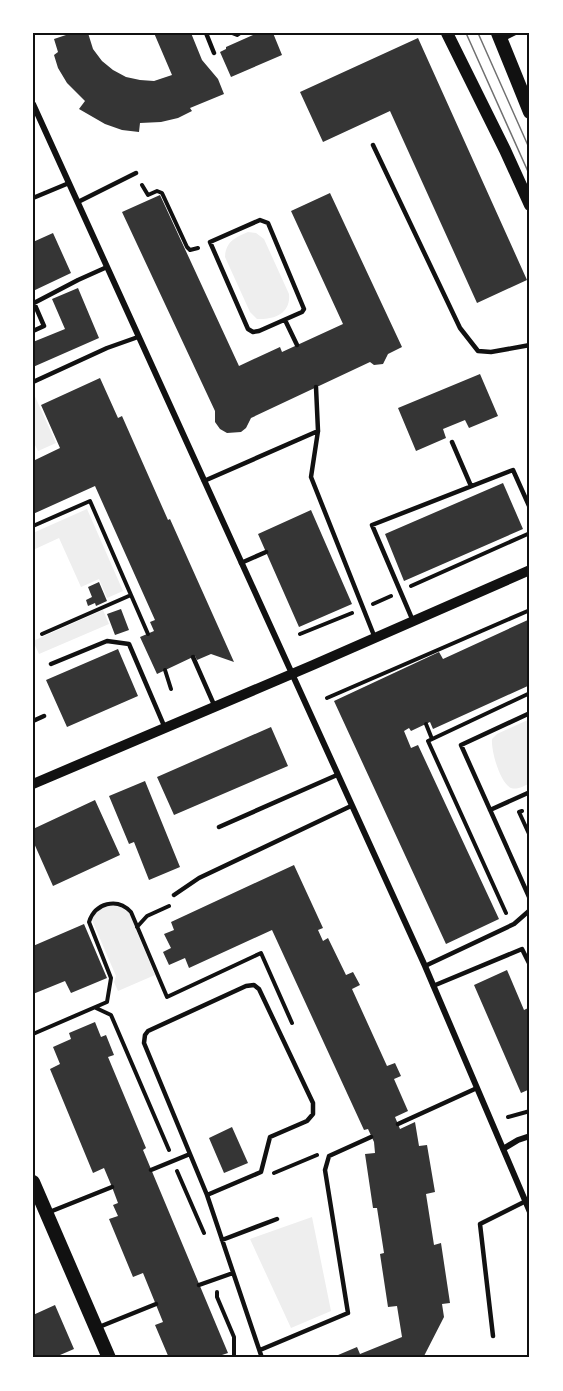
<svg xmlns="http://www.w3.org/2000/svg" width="563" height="1391" font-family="'DejaVu Sans',sans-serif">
<rect width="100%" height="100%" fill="#fff"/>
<!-- green -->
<path fill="#eee" d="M248,232L256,233L264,239L289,294C291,314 274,320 257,319L250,312L225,257C226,241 235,238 248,232Z
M33,392L56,443L38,451L33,441Z
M87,509L123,591L107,598L99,579L81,587L59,538L33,550V533Z
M103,610L109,624L39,654L33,641Z
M530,719V783C524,786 518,790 511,788C500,783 491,751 492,739L497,734Z
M112,905H118L129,913L155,975L118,991L114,982L116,976L92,920C96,911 102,907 112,905Z
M312,1217L331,1311L291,1328L250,1239Z"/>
<!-- building -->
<path fill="#353535" d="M72,33H88L93,49L102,61L113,70L126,77L140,80L154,81L172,75L154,33H191L202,60L218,79L224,94L190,108L192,111L178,118L161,122L140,123L139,132L122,130L105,124L79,109L85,101L67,83L58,68L54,55L58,52L54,39Z
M252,33H273L282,55L231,77L220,52L226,49V47L253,35Z
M418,38L527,280L477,303L390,111L323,142L300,92Z
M330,193L402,347L388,354L383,364L374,365L370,362L251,418L246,428L241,432L227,433L220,429L215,422V411L122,212L160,195L239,366L280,347L282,352L343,324L291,211Z
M53,233L71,273L33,291V242Z
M78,288L99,338L33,367V342L65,329L52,299Z
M480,374L498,416L469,428L465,420L443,429L446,438L416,451L398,408Z
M100,378L118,418L122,416L168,520L170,519L234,662L211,654L197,660L195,656L157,674L140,637L154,631L150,622L155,620L95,486L33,514V461L60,448L41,405Z
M503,483L523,529L404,581L385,534Z
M311,510L352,604L299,627L258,534Z
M99,582L107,601L96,606L95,603L88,606L86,600L92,597L88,587Z
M121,609L129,630L115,635L107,614Z
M530,619V685L433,729L430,722L411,731L409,728L404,731L411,748L418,745L499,919L446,944L334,701L439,652L443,659Z
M118,649L138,696L67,727L46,680Z
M271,727L288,766L174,815L157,777Z
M145,781L180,867L149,880L134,842L129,844L109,796Z
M95,800L120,855L53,886L33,841V829Z
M294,865L323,928L318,930L323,941L328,938L346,975L353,972L360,985L352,989L387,1066L395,1063L401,1076L394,1079L408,1111L395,1117L400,1129L415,1122L419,1146L427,1145L435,1192L426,1194L434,1245L441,1243L450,1303L442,1304L444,1317L423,1358H331L357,1347L360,1354L402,1337L397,1306L388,1307L380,1254L384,1253L377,1208H373L365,1154L375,1153L374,1142L368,1129L364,1130L272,930L189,968L185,958L169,965L163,952L171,948L164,934L174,930L171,922Z
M84,924L107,978L71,993L65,981L33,994V946Z
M507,970L524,1010L530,1007V1089L521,1093L474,985Z
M95,1022L101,1037L106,1035L114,1055L108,1057L146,1148L143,1150L228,1353L222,1355L224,1358H169L155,1325L163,1322L143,1273L133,1277L109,1219L118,1216L113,1205L118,1203L112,1187L104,1168L93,1173L50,1069L60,1064L53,1047L71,1039L69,1033Z
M232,1127L248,1163L224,1173L209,1138Z
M55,1305L74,1349L53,1358H33V1315Z"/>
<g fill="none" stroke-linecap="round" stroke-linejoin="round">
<!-- path -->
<path stroke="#111" stroke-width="4" d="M232,33L237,35L240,33
M142,185L148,195L157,191L162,193L187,247L190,250L198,248
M33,459V460
M33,526L90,501L148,634
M411,586L530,533
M373,604L391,596
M42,634L131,595
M300,634L352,613
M165,670L171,689
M327,698L530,610
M426,724L432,739
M522,811L519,812L530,836
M506,913L428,741L530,693
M137,927L147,916L169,906
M96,1008L111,1015L169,1150
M33,1034L107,1002L111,978L89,922C95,903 117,897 131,912L167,997L261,953L292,1023
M508,1117L530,1111
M177,1171L204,1233
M274,1173L317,1155
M217,1292V1297L234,1337V1358"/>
<!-- service -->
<path stroke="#111" stroke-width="4.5" d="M206,33L214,53
M503,39L515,33
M373,145L460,328L478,351L491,352L530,345
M33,198L69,183
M78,202L136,173
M260,220L268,223L304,309L302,312L259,331L253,332L248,329L210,242Z
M285,320L297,345
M33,331L44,326L34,303L78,280L107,267
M33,382L107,348L138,337
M316,387L318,431L311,477L375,638
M452,442L471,486
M204,481L318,431
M241,563L266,552
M413,621L372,525L513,470L530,508
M193,657L215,707
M51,664L107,641L129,644L165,728
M530,713L461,745L530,899
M33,721L44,716
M490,810L530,792
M219,827L337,775
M174,895L199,878L351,806
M425,966L514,924L530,910
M433,986L522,949L530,965
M398,1124L477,1088
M151,1170L190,1154
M207,1195L261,1172L270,1137L307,1121L313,1114V1103L259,989L254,985L246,986L148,1031L145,1035L144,1043L207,1195L262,1358
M47,1213L112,1187
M222,1240L277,1219
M199,1285L233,1273
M99,1327L156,1304
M493,1336L480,1224L526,1201
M260,1350L348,1313L325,1170L329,1156L371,1137"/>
<!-- minor -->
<path stroke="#111" stroke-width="6" d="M33,104L425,966L530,1212
M503,1149L518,1140L530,1136"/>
<!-- tertiary -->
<path stroke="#111" stroke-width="10" d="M33,784L313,665L530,570"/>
<!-- secondary -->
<path stroke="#111" stroke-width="12" d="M447,33L505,150L530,205"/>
<!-- primary -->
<path stroke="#111" stroke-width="14" d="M498,33L530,112
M33,1182L109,1358"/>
<!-- tram -->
<path stroke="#707070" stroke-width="1.5" d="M466,33L530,176
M478,33L530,150"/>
</g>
<!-- border -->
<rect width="563" height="1391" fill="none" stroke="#ffffff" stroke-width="69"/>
<rect x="34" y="34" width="494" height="1322" fill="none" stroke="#111" stroke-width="2"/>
</svg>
